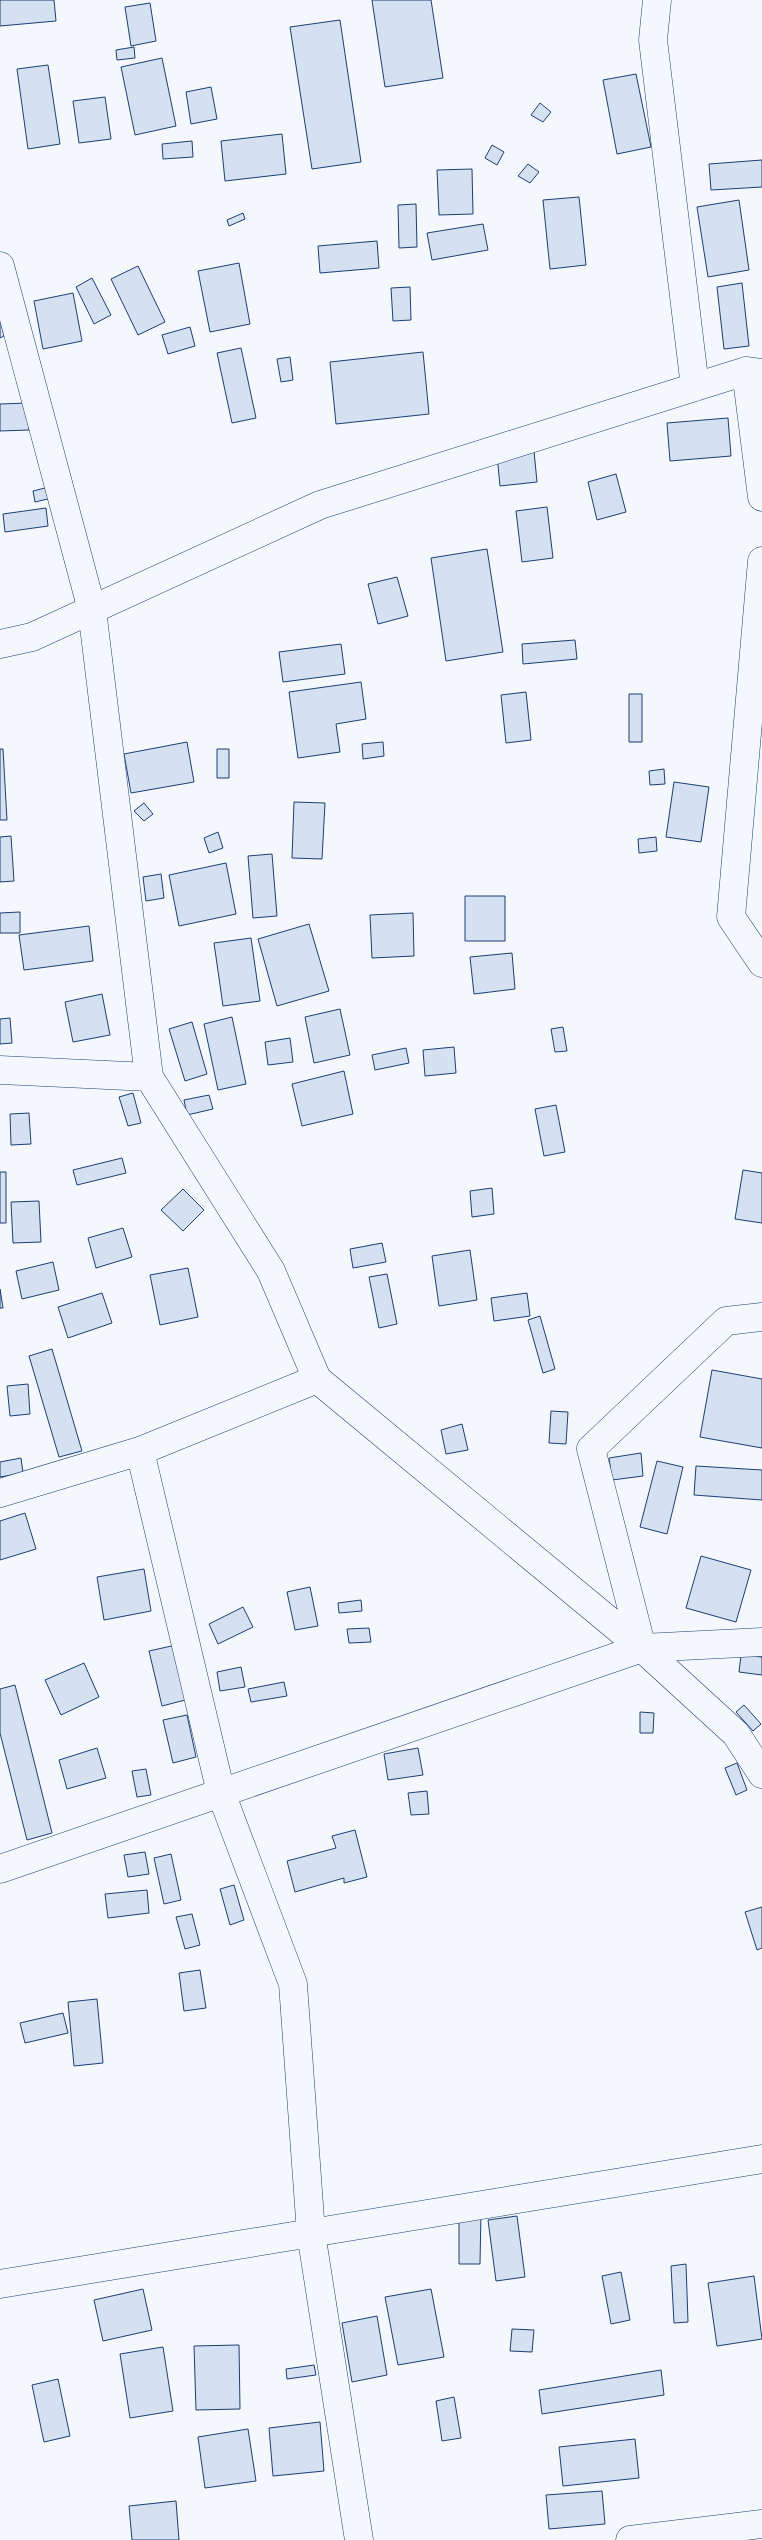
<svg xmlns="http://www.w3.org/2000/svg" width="762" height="2540" font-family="Overpass,sans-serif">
<rect width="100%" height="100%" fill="#f4f7fb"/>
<!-- building -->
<path fill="#d5e0f0" stroke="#1d3f73" d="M0,0H54L56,21L0,26Z
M372,0H431L443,78L385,87Z
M150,3L156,41L131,46L125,7Z
M340,20L361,162L312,169L290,27Z
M134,47L135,58L117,60L116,50Z
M162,58L176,126L135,135L121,67Z
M48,65L60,144L28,149L17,69Z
M636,74L651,147L617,154L603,80Z
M211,87L217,119L191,124L186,92Z
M105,97L111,139L79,143L73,101Z
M540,103L551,112L543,122L531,115Z
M282,134L286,174L225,181L221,141Z
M192,141L193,157L163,159L162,144Z
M492,145L504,152L497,165L485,158Z
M762,160V187L711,190L709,164Z
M528,164L539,172L530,183L518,176Z
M472,169L473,214L439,215L437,170Z
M579,197L586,265L550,269L543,200Z
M739,200L749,270L708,277L697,207Z
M416,204L417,247L399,248L398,205Z
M243,213L245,219L229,226L227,220Z
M483,224L488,250L432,260L427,233Z
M377,241L379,268L320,273L318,246Z
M239,263L250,324L210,332L198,271Z
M138,266L165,322L138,335L111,279Z
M92,278L111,315L94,324L76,287Z
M742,283L749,346L724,349L717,287Z
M410,287L411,320L393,321L391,288Z
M73,293L82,341L43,349L34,301Z
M0,318L4,336L0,338Z
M190,327L195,346L168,354L162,335Z
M241,348L256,418L232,423L217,353Z
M423,352L429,414L336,424L330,362Z
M290,357L293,380L281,382L277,359Z
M28,403L29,430L0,431V404Z
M728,418L731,456L670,461L667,423Z
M534,451L537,482L500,486L497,455Z
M616,474L626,512L597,520L588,482Z
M53,486L56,497L35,502L33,491Z
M547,507L553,558L522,562L516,511Z
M46,508L48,526L5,532L3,514Z
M487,549L503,652L446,661L431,558Z
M397,577L408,616L378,624L368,584Z
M575,640L577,659L523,664L522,644Z
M341,644L345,674L283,682L279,652Z
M361,682L366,719L336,724L340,752L298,758L289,692Z
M526,692L531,740L506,743L501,695Z
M629,694H642V742H629Z
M187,742L194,782L131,793L124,754Z
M383,742L384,756L363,759L362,744Z
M0,749H3L7,820H0Z
M217,749H229V778H217Z
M664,769L665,784L650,785L649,771Z
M674,782L709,787L701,842L666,837Z
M294,802L325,803L322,859L292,858Z
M144,803L153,814L144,821L134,811Z
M218,832L223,848L209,853L204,838Z
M11,836L14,881L0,882V837Z
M656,837L657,851L639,853L638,839Z
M272,854L277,916L253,918L248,856Z
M226,863L236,914L179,926L169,875Z
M161,874L164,898L146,901L143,877Z
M465,896H505V941H465Z
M20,912V933H0V913Z
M413,913L414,956L372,958L370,915Z
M309,924L329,991L277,1006L258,939Z
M89,926L93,961L24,970L19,935Z
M251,938L260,1001L223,1006L214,943Z
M512,953L515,989L474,994L470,957Z
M102,994L110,1035L73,1042L65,1002Z
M340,1009L350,1055L314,1063L305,1017Z
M232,1017L246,1084L218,1090L204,1024Z
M10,1018L12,1043L0,1044V1019Z
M192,1022L207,1074L185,1081L169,1029Z
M563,1027L567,1051L555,1052L551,1029Z
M290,1038L293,1062L268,1065L265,1042Z
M454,1047L456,1073L425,1076L423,1050Z
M406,1048L409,1063L375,1070L372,1055Z
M344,1071L353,1114L302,1126L292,1084Z
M133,1093L141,1123L128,1126L119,1097Z
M209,1095L213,1109L187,1115L184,1100Z
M556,1105L565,1152L544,1156L535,1109Z
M29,1113L31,1144L11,1145L10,1114Z
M122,1158L126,1173L77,1185L73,1170Z
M743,1170L762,1173V1223L735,1219Z
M0,1172H6V1223H0Z
M492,1188L494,1214L472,1217L470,1191Z
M183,1189L204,1210L183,1231L161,1210Z
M39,1201L41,1242L13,1243L11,1202Z
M123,1228L132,1257L96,1268L88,1238Z
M382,1243L386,1262L353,1268L350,1249Z
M470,1250L477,1300L439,1306L432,1256Z
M53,1262L59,1290L22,1299L16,1271Z
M188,1268L198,1317L160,1325L150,1275Z
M387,1274L397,1324L379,1328L369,1277Z
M0,1289L3,1308H0Z
M102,1293L112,1323L68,1338L58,1307Z
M527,1293L530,1316L494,1321L491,1298Z
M540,1316L555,1369L543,1373L528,1320Z
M52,1349L82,1451L59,1457L29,1356Z
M712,1370L762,1379V1448L700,1437Z
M28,1384L30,1414L10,1416L7,1386Z
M551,1411L568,1412L566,1444L549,1443Z
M462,1424L468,1450L446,1454L441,1430Z
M641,1453L643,1476L612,1480L609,1458Z
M21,1458L23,1473L0,1477V1462Z
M657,1461L683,1467L667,1534L640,1527Z
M696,1466L762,1470V1500L694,1495Z
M25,1513L36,1549L0,1560V1521Z
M701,1556L751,1570L736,1622L686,1608Z
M144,1569L151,1611L104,1620L97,1577Z
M310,1587L318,1626L295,1630L287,1592Z
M361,1600L362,1611L339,1613L338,1603Z
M243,1607L253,1627L218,1644L209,1624Z
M369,1628L371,1642L349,1643L347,1629Z
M176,1645L189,1699L162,1706L149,1651Z
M741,1655L762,1657V1675L739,1672Z
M84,1663L99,1697L61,1715L45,1680Z
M241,1667L245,1687L220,1691L217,1672Z
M284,1682L287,1696L251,1702L248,1689Z
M15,1685L52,1833L27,1840L0,1733V1689Z
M744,1705L761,1724L753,1731L736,1712Z
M640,1712L654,1713L653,1733H640Z
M187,1715L196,1757L173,1763L163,1720Z
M97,1748L106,1778L67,1789L59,1760Z
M418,1748L423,1775L388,1780L384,1754Z
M737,1763L747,1790L736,1795L725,1768Z
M146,1769L151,1795L137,1797L132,1771Z
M427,1791L429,1814L411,1815L408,1793Z
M355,1830L367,1877L344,1883V1878L295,1892L287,1861L336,1848L332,1836Z
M145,1852L149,1874L128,1877L124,1855Z
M171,1854L181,1900L164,1904L154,1858Z
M234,1885L244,1920L230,1925L220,1889Z
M147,1890L149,1913L108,1918L105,1894Z
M762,1907V1948L757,1950L745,1912Z
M192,1914L200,1945L185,1949L176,1917Z
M200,1970L206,2008L184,2011L179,1973Z
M97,1999L103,2063L74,2066L68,2002Z
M63,2013L68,2033L25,2043L20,2023Z
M481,2210L480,2264H459V2211Z
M517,2216L525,2277L496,2281L488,2220Z
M686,2264L688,2322L674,2323L671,2266Z
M621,2272L630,2320L611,2324L602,2276Z
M754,2276L762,2339L717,2346L708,2283Z
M143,2289L152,2330L103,2341L94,2300Z
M431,2289L444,2357L398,2365L385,2297Z
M377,2316L387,2375L352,2382L342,2323Z
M512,2329L534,2330L532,2352L510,2351Z
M239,2345L240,2409L196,2410L194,2346Z
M163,2347L173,2411L130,2418L120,2354Z
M314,2365L316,2375L287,2379L286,2369Z
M661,2370L664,2395L542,2414L539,2390Z
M58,2379L70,2436L44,2442L32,2385Z
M454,2397L461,2438L442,2441L436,2401Z
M320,2422L324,2471L273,2476L269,2428Z
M248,2429L256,2481L205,2488L198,2437Z
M635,2439L639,2478L563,2486L559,2447Z
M602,2491L605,2524L549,2529L546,2495Z
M176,2501L179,2540H132L129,2506Z"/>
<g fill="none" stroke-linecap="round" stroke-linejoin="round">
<defs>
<path id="minor" d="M657,0L653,40L695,387
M0,266L92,610L149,1077
M746,371L762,497
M762,561L731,917L762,963
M0,644L32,637L320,505L746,371L762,373
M0,1070L149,1077L271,1271L317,1379
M0,1493L140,1451
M642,1648L591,1449L726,1321L762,1317
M0,1869L642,1648L762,1642
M0,2284L762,2159
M359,2540L311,2233L293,1984L221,1793L140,1451L317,1379L642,1648L736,1734L762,1774
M630,2540L762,2524"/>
</defs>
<!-- minor casing -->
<use href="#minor" stroke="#1d3f73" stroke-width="29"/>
<!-- minor -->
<use href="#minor" stroke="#f4f7fb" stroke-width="28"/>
</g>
</svg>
